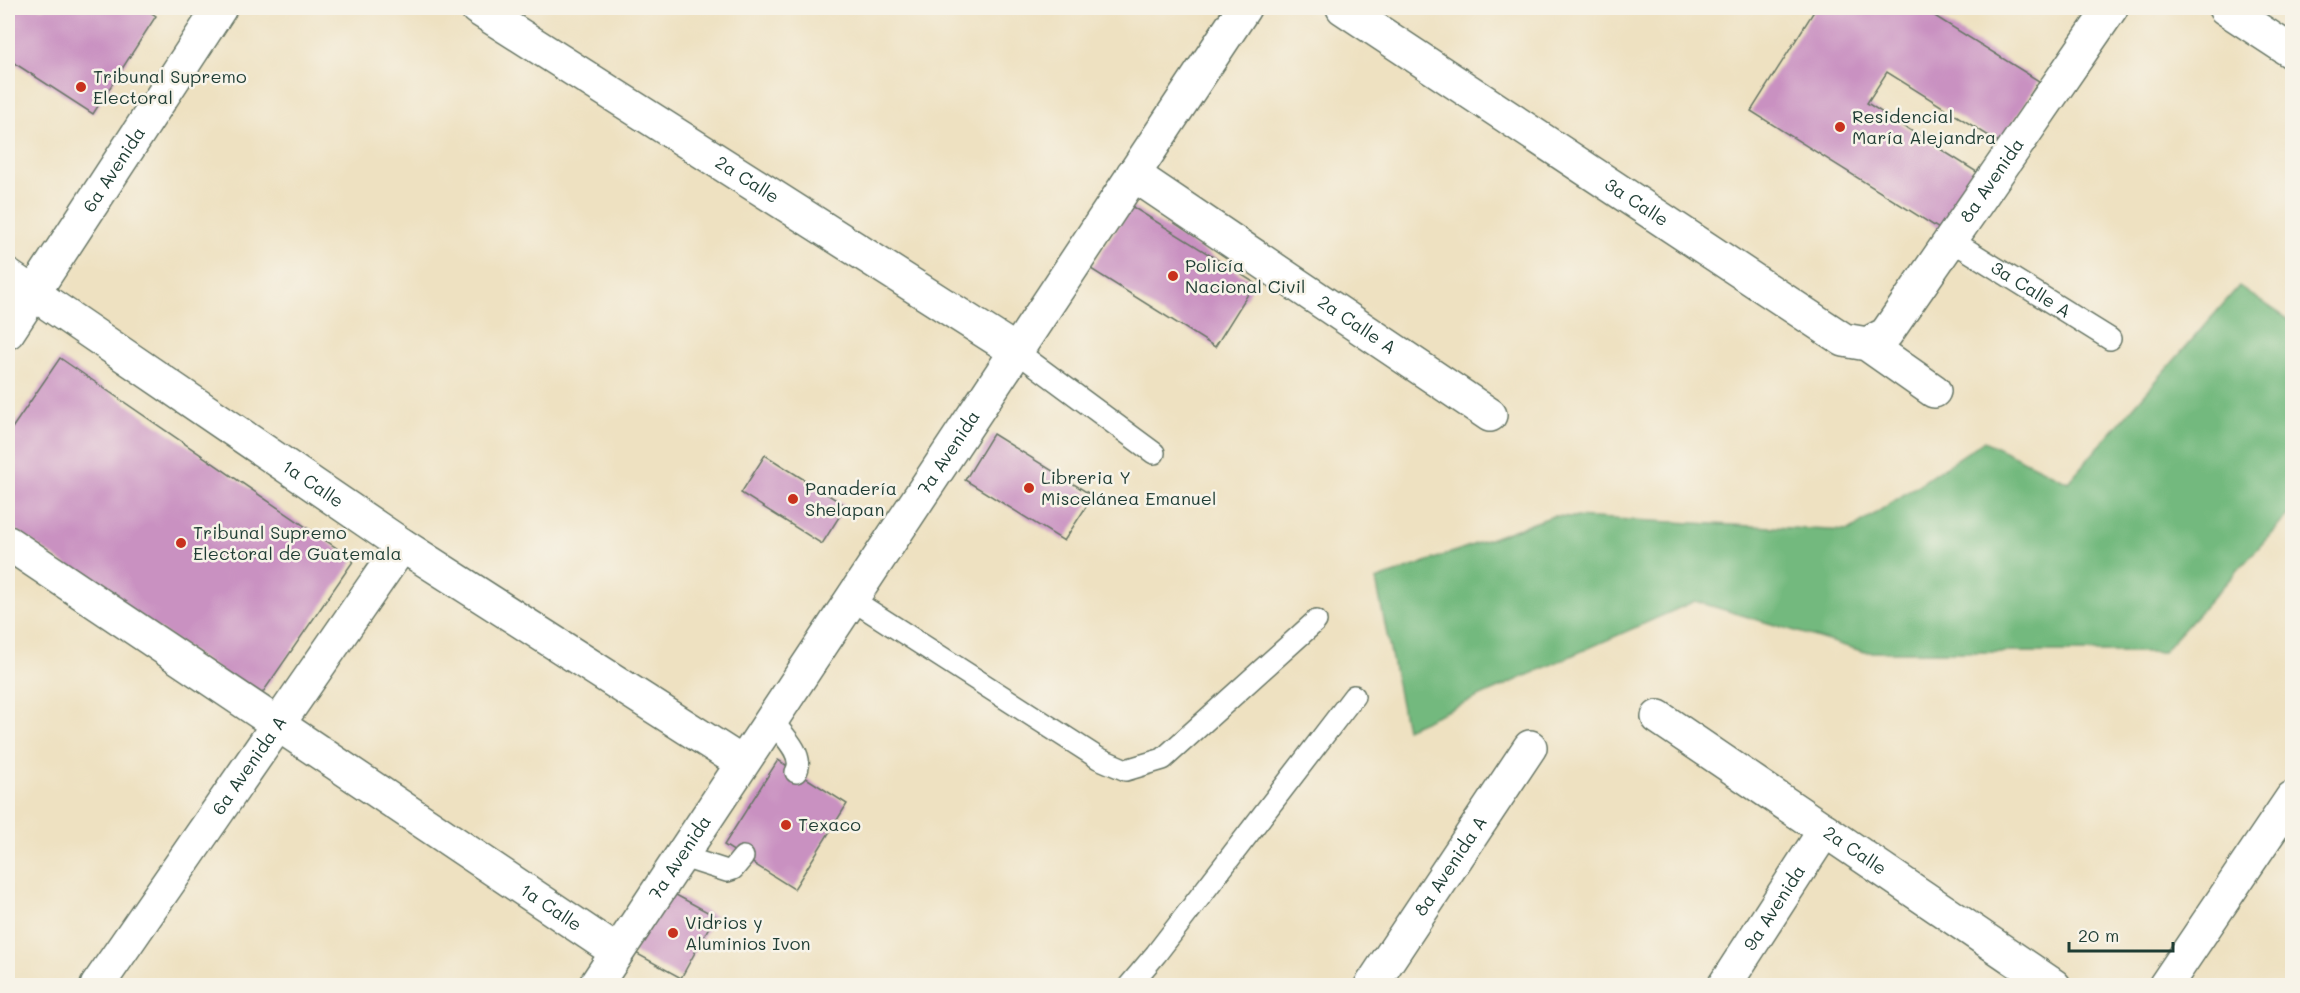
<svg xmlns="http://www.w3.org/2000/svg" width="2300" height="993" font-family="Mali,sans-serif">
<rect width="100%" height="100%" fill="#f7f3e8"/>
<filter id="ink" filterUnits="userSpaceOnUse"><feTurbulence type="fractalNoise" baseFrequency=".0167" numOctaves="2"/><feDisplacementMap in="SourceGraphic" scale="12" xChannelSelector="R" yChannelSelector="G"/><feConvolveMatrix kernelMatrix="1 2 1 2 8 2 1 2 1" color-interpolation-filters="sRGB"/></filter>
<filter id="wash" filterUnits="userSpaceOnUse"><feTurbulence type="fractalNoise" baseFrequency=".008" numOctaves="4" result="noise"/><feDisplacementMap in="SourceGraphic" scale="24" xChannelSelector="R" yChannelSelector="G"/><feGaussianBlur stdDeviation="1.35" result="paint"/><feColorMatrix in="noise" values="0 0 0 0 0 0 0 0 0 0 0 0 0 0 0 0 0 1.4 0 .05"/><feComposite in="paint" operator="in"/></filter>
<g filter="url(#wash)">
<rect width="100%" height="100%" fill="#eee1c1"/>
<!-- forest -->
<path fill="#73b97e" stroke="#497b59" stroke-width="1.5" d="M2239,286L2292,322V511L2163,652H1865L1695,601L1406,729L1376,580L1553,516L1849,531L1984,441L2068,482Z"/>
<g id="blocks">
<!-- building -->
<path fill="#c991c1" d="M8,8H144L156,16L93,114L8,59Z
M1816,8H1922L2039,81L2000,143L1887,72L1867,103L1980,174L1944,232L1751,111Z
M1131,206L1255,283L1215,347L1091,269Z
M60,358L354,560L259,698L8,525V434Z
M993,434L1093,496L1064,541L965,480Z
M765,455L846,506L822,544L741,493Z
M778,760L847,804L794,889L724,845Z
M665,889L715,916L681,978L632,951Z"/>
</g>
</g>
<g filter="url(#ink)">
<use href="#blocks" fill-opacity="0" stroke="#677665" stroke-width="1.5"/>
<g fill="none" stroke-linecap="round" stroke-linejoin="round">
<defs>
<g id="service">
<path id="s1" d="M1951,240L2110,339"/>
<path d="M1016,351L1154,453"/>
<path d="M851,599L1098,758L1126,770L1163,759L1316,621"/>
<path d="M771,720C781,733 806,755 796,772"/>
<path d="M680,856L727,871L733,869L743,857"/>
<path d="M1129,986L1156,954L1354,696"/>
</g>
<g id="minor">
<path id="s2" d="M477,8L1016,351"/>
<path id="s3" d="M1343,8L1844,340L1867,344L1934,391"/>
<path d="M2225,8L2292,52"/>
<path id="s4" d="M1133,174L1490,415"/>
<path id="s5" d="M8,276L402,545L742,763"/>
<path id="s6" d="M1867,344L1886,334L2111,8"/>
<path id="s7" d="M8,543L617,952"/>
<path id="s8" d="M1658,717L2054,986"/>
<path id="s9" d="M97,986L402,545"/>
<path id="s10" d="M1371,986L1530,747"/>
<path id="s11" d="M1724,986L1825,830"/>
<path d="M2165,986L2292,798"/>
</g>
<g id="primary">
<path id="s12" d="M8,332L220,8"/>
<path id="s13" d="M595,986L1244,8"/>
</g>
</defs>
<!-- service casing -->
<use href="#service" stroke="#677665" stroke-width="24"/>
<!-- minor casing -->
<use href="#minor" stroke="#677665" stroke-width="36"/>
<!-- primary casing -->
<use href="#primary" stroke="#677665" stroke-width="36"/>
<!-- service -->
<use href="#service" stroke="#fff" stroke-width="21"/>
<!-- minor -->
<use href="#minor" stroke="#fff" stroke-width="33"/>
<!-- primary -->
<use href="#primary" stroke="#fff" stroke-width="33"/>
</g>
</g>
<!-- markers -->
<g fill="#c8321e" stroke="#f7f3e8" stroke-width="2">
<circle cx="81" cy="87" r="6"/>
<circle cx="1840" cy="127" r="6"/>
<circle cx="1173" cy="276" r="6"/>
<circle cx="1029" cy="488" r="6"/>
<circle cx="793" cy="499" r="6"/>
<circle cx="181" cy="543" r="6"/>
<circle cx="786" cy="825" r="6"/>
<circle cx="673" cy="933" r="6"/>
</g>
<g text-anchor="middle" stroke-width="5" stroke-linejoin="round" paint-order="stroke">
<!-- poi labels -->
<g font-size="18" fill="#1f3d34" stroke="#f7f3e8" text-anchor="start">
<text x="93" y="83">Tribunal Supremo<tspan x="93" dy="21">Electoral</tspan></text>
<text x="1852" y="123">Residencial<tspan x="1852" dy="21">María Alejandra</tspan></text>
<text x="1185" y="272">Policía<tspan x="1185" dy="21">Nacional Civil</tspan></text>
<text x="1041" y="484">Libreria Y<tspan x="1041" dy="21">Miscelánea Emanuel</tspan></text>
<text x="805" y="495">Panadería<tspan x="805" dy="21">Shelapan</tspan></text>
<text x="193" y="539">Tribunal Supremo<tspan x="193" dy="21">Electoral de Guatemala</tspan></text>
<text x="798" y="831">Texaco</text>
<text x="685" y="929">Vidrios y<tspan x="685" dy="21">Aluminios Ivon</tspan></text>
</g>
<!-- street labels -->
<g font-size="18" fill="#1f3d34" stroke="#f7f3e8">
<text dy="6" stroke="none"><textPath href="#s12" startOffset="194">6a Avenida</textPath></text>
<text dy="6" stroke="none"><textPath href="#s2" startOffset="320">2a Calle</textPath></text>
<text dy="6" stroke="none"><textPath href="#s6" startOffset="208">8a Avenida</textPath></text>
<text dy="6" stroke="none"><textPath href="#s3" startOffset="352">3a Calle</textPath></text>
<text dy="6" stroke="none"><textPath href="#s1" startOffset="94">3a Calle A</textPath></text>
<text dy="6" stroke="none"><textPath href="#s4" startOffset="270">2a Calle A</textPath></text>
<text dy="6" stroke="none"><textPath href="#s13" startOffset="640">7a Avenida</textPath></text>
<text dy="6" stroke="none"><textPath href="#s5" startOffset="369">1a Calle</textPath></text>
<text dy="6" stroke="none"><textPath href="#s9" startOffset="268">6a Avenida A</textPath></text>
<text dy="6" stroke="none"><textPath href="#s8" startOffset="238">2a Calle</textPath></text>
<text dy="6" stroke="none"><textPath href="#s13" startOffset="154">7a Avenida</textPath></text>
<text dy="6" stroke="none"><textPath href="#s10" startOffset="144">8a Avenida A</textPath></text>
<text dy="6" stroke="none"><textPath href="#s11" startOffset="93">9a Avenida</textPath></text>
<text dy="6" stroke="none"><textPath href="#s7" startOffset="654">1a Calle</textPath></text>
</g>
</g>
<!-- margin -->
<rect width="2300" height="993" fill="none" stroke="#f7f3e8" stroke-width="30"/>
<!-- scale -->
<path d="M2069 942v9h104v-9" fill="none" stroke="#1f3d34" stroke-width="3"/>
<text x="2078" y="942" font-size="18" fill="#1f3d34" stroke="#f7f3e8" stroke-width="4.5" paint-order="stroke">20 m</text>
</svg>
